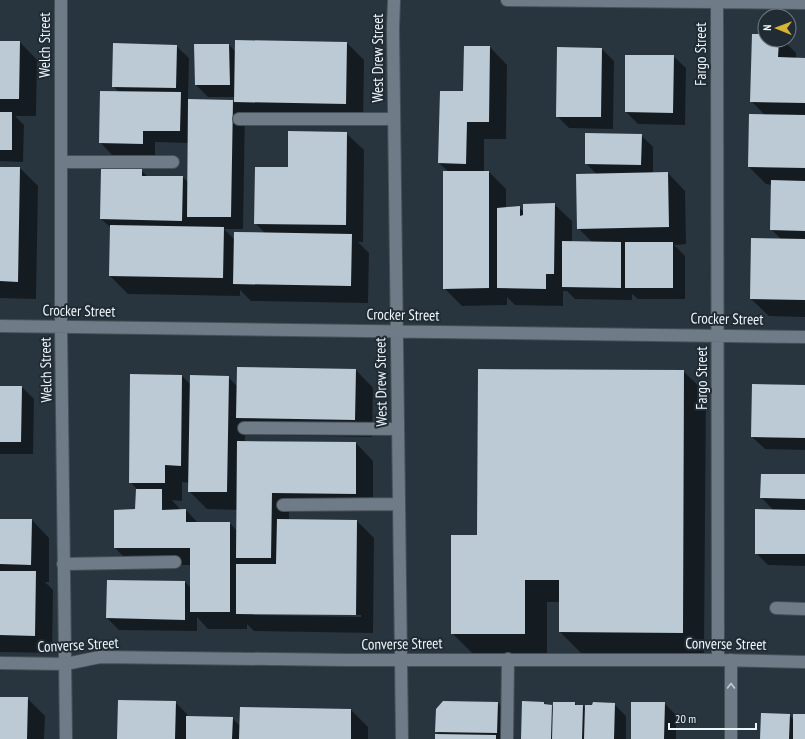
<svg xmlns="http://www.w3.org/2000/svg" width="805" height="739" font-family="'PT Sans Narrow',sans-serif">
<rect width="100%" height="100%" fill="#29353e"/>
<!-- shadow -->
<path fill="#0007" fill-rule="evenodd" d="M765,35V40H783L796,53V59H805V317L769,316L751,299L781,239L772,230V185L766,184L749,167L765,115L752,102Z
M0,42H20L37,60L36,116H15L24,125L23,162L0,161Z
M347,43L364,60L363,121L253,119L245,111L243,229H224L234,239L266,234L256,224L289,168L346,133L364,150L363,242H358L369,253L368,303L251,301L240,290V296L128,294L110,276L111,228L101,219L141,170L148,177H183L189,183L188,143L155,142V155H112L100,142L119,92L113,86L176,46L189,58L188,100L233,101L235,103V97H208L196,85L229,45L236,52Z
M490,47L507,65L506,139H484V172H489L506,189V208L519,207L524,212L554,204L572,221V242H592L578,228L597,175L586,163L641,135L653,147V174L668,173L685,191L686,244L674,245L685,256V299H638L632,294V300L575,299L567,291H563V306L515,305L507,297V305L462,306L444,288L449,172L439,163L464,92Z
M558,48L602,49L614,61L613,129L569,128L557,116Z
M673,56L686,68L685,125L638,124L626,112Z
M0,168H20L38,186L36,299L0,298Z
M356,370L373,388L372,437L254,435L245,426V442L356,443L373,461V511L289,510V520L357,521L374,538L373,633L254,631L247,624V629H208L197,617V631L119,630L107,618L185,582L191,588V565H132L115,548L136,510L137,489L130,482L182,376L191,385L228,377L237,386ZM182,482L190,483L189,491L207,509L238,510L237,531L230,523H198L186,510H180L179,508L172,500L182,501ZM253,613L361,615V617L253,615Z
M683,371L706,393L704,654H582L560,632V602H547V656L474,655L452,633L478,536Z
M805,386V450L765,449L752,437Z
M0,387H22L34,399L33,454H0Z
M805,475V566L768,565L756,553L774,511L762,498Z
M0,520H32L49,538V582H45L53,590L52,653L0,652Z
M0,698H27L45,716L44,739H0Z
M175,702L187,714V717L232,718L240,726L351,710L368,727V739H118Z
M498,703L510,716L509,739H436L439,735L436,731Z
M544,703L546,705L551,706L554,708L575,703L577,706H583L586,709L614,704L626,716V739H522Z
M664,703L676,715V739H632Z
M789,715L794,720L805,715V739H761Z"/>
<!-- building -->
<path fill="#bbcad5" d="M752,34H765V40H779L778,57L805,58V103L750,102Z
M235,40L347,42L346,104L234,102Z
M0,41H20L19,99H0Z
M113,43L177,45L176,88L112,87Z
M194,44H229L230,85H195Z
M464,46H490L489,122H467L466,164L438,163L440,91H463Z
M557,47L602,48L601,117H556Z
M625,55H674L673,113L625,112Z
M100,91L181,92L180,131H143V144L99,143Z
M188,99L233,100L231,217H187Z
M0,112H12V150H0Z
M749,114L805,115V168L748,167Z
M288,131L347,132L346,225L254,224L255,167H288Z
M585,133L642,134L641,165L585,164Z
M0,167H20L18,282L0,281Z
M101,169H142V176H183L182,221L100,219Z
M443,171H489V288L443,289Z
M668,172L669,227L577,229L576,174Z
M771,180L805,181V231L770,230Z
M555,203L554,274H546V289L497,288V208L520,206V216L523,215V204Z
M110,225L224,227L223,278L109,276Z
M234,232L352,234L351,286L233,284Z
M751,238L805,239V300L750,299Z
M562,241L621,242V288L562,287Z
M625,242H673V288H625Z
M237,367L356,369L355,420L236,418Z
M478,369L684,370L683,633L559,632V580H525V634H451V535H477Z
M130,374L182,375L181,466L165,465V483H129Z
M190,375L229,376L227,492H188Z
M752,384L805,385V438L751,437Z
M0,386H22L21,442H0Z
M237,441L356,442V494L272,493L271,558H236Z
M761,474H805V499L760,498Z
M136,489H162V510L186,509V522H230V612H190V548H114V510L135,509Z
M755,509L805,510V554H755Z
M0,519H32L31,565L0,564Z
M277,519L357,520L356,615L236,614V564H276Z
M0,571H36L35,636L0,635Z
M107,580L185,581V620L106,618Z
M0,697H28L27,739H0Z
M118,700L176,701L175,739H117Z
M443,701L498,702L497,733L435,732L436,709Z
M522,701L544,702V704L552,705L551,739H521Z
M553,702H575V705H583L582,739H552Z
M593,702L615,703L614,739H584L585,705H592Z
M631,702H665L664,739H631Z
M240,707L351,709V739H239Z
M761,713L790,714L789,739H760Z
M793,714H805V739H793Z
M186,716L233,717L232,739H186Z
M435,734L496,735V739H435Z"/>
<g fill="none" stroke-linecap="round" stroke-linejoin="round">
<defs>
<path id="minor" d="M61,0V327L66,739
M394,0L393,29L402,739
M507,0L805,3
M717,0L718,660
M239,119H394
M61,162H173
M0,326L805,337
M244,428L397,429
M283,505L399,504
M63,564L175,562
M776,608L805,609
M731,660V739
M0,663L66,664L100,657L347,660H718L805,662
M507,739L508,659"/>
</defs>
<!-- minor casing -->
<use href="#minor" stroke="#475059" stroke-width="14"/>
<!-- minor -->
<use href="#minor" stroke="#6f7c87" stroke-width="12"/>
</g>
<!-- one-way arrows -->
<defs><path id="oneway-chevron" d="M-2-3.5L2.5 0L-2 3.5" fill="none" stroke-width="1.6" stroke-linecap="round" stroke-linejoin="round"/></defs>
<use stroke="#c2cbd3" href="#oneway-chevron" transform="translate(731 686) rotate(-90)"/>
<g text-anchor="middle" stroke-width="4" stroke-linejoin="round" paint-order="stroke">
<!-- street labels -->
<g font-size="15" fill="#eef6fc" stroke="#202b34">
<text transform="translate(45 45) rotate(-90)" y="5">Welch Street</text>
<text transform="translate(701 54) rotate(-90)" y="5">Fargo Street</text>
<text transform="translate(378 58) rotate(-90)" y="5">West Drew Street</text>
<text transform="translate(79 311) rotate(1)" y="5">Crocker Street</text>
<text transform="translate(403 315) rotate(1)" y="5">Crocker Street</text>
<text transform="translate(727 319) rotate(1)" y="5">Crocker Street</text>
<text transform="translate(46 370) rotate(-91)" y="5">Welch Street</text>
<text transform="translate(702 378) rotate(-90)" y="5">Fargo Street</text>
<text transform="translate(381 382) rotate(-91)" y="5">West Drew Street</text>
<text transform="translate(402 644) rotate(-1)" y="5">Converse Street</text>
<text transform="translate(726 644) rotate(1)" y="5">Converse Street</text>
<text transform="translate(78 645) rotate(-3)" y="5">Converse Street</text>
</g>
</g>
<!-- north arrow -->
<g transform="translate(777 28) rotate(271)"><circle r="19" fill="#202b34" stroke="#727c84"/>
<path d="M0-3L7 15L0 10L-7 15Z" fill="#d8b434"/>
<text y="-6" font-size="11" font-weight="bold" text-anchor="middle" fill="#eef6fc">N</text>
</g>
<!-- scale -->
<path d="M669 723v6h87v-6" fill="none" stroke="#eef6fc" stroke-width="2"/>
<text x="675" y="723" font-size="12" fill="#eef6fc" stroke="#202b34" stroke-width="3" paint-order="stroke">20 m</text>
</svg>
